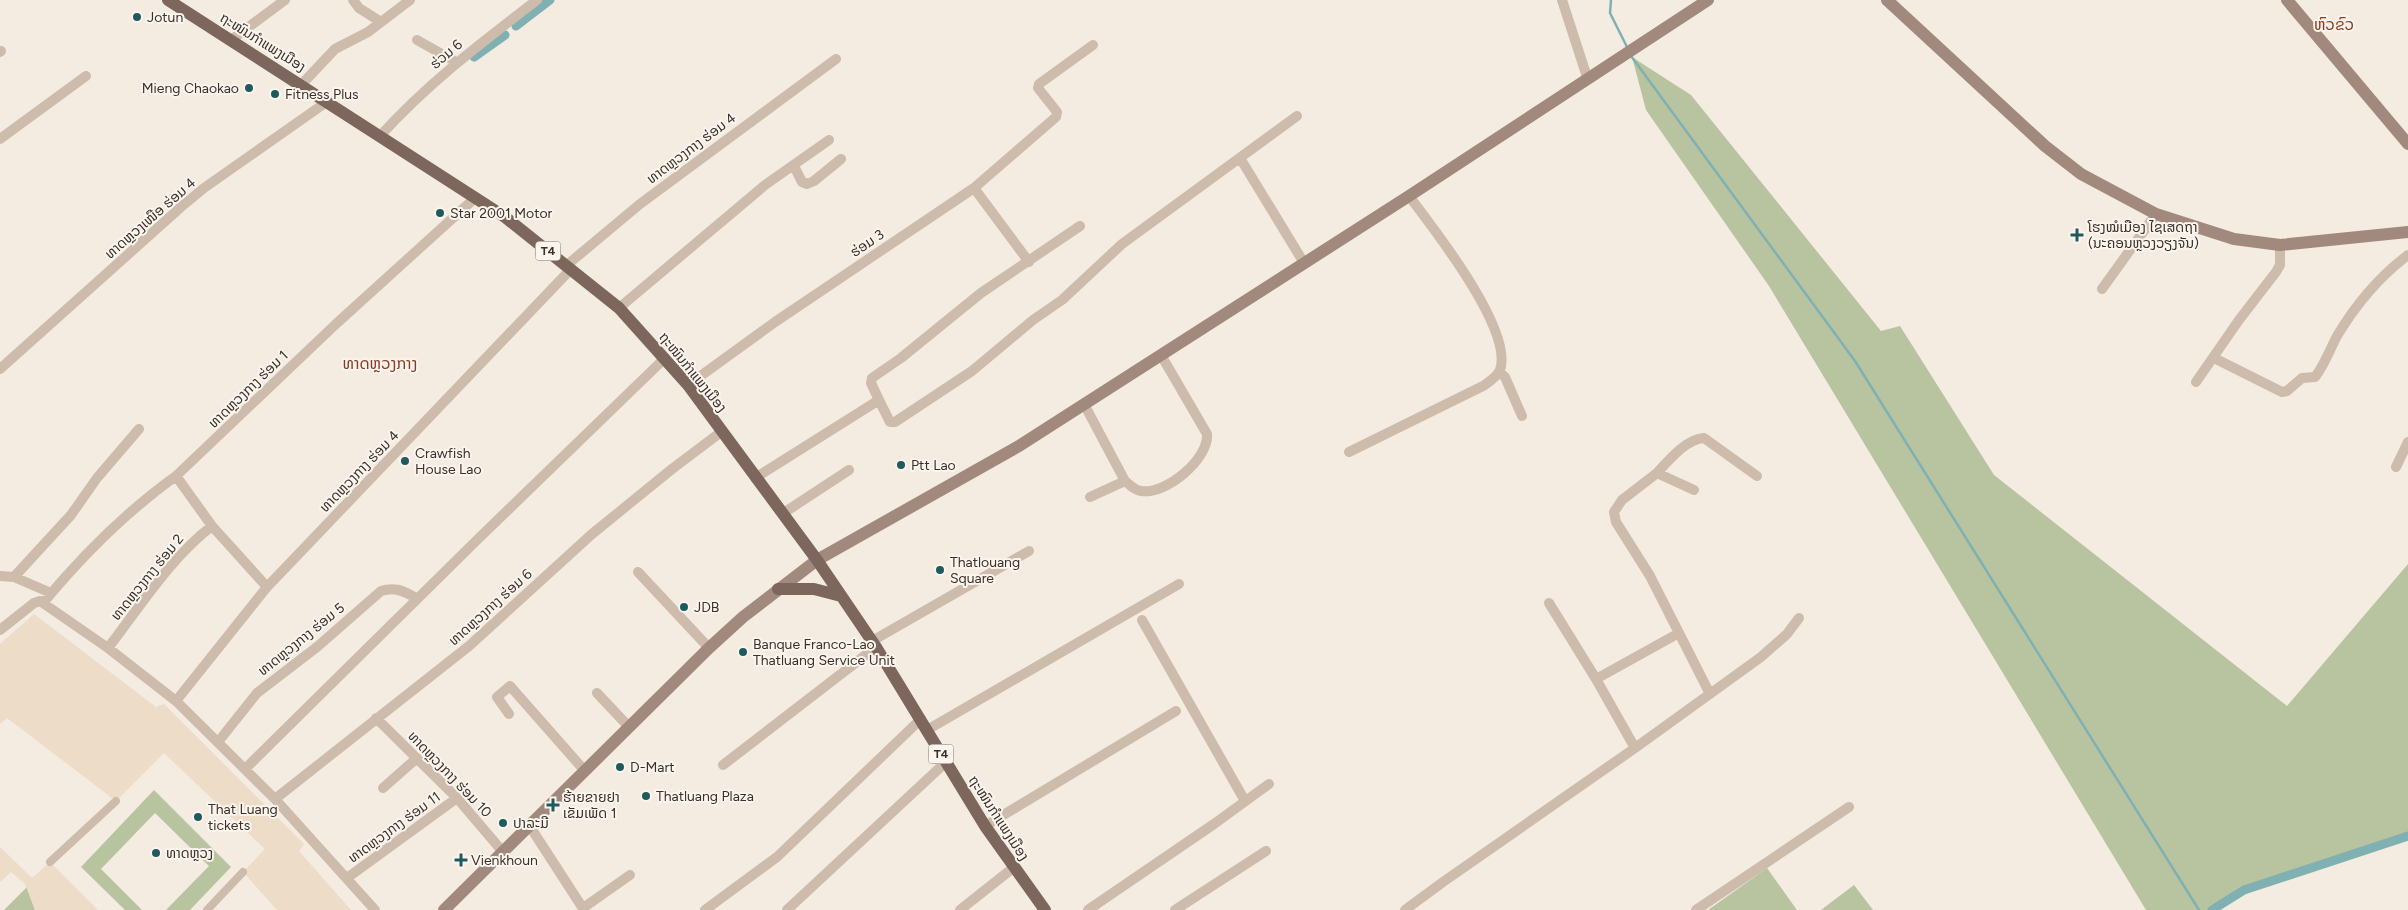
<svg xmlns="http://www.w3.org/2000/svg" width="2408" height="910" font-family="Figtree,'Noto Sans Lao',sans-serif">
<rect width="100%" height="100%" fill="#f4ebe1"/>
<!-- green -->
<path fill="#b8c4a0" d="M1632,57L1691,95L1881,331L1900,326L1994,475L2287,706L2408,564V836L2244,890L2212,910H2146L1769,286L1646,110Z
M154,790L231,867L190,910H166L209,866L155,813L101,869L142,910H125L81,867Z
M1767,868L1797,910H1708Z
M1854,885L1873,910H1821Z
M27,887L35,910H4Z"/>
<!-- plaza -->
<path fill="#ecdcc8" d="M34,614L156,707L164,704L304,844L299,851L351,910H277L243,872L265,849L164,753L116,801L7,718L0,724V644Z
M0,847L32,878L50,862L98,910H35L25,884L11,872L0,882Z"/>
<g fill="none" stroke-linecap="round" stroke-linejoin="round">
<!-- stream -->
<path stroke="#7fb0b2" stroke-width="2.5" d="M1611,0L1610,13L1627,47
M1631,56L1855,361L2199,910"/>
<!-- canal -->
<path stroke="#7fb0b2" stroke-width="9" d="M516,26L550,0
M474,57L505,35
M2212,910L2244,890L2408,836"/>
<!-- pedestrian -->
<path stroke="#cdbbac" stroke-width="8" d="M50,862L116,801
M207,910L243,872"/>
<!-- minor -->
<path stroke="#cdbbac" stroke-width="10" d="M353,0L359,8L381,22
M1562,0L1587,77
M231,40L285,0
M417,40L456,62
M0,52L1,51
M302,84L335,49L368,32L410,0
M380,136C427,84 481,43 537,0
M0,139L86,76
M1240,158L1304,263
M794,166L802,182L807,184L814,181L841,159
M974,188L1029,262
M567,265L640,204L836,59
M2102,289L2156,214
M619,308L765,185L829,140
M2214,358L2282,392L2287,391L2302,378L2315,377C2324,366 2330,349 2337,336C2355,306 2380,276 2408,255
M0,369L181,207L204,188L328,101
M1499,372L1505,377L1522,416
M2196,382L2239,320L2276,272L2280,265V245
M688,385L775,322L974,188L1056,117L1057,112L1038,88L1039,84L1093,45
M879,400L871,383L872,378L901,358L981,293L1080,226
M1084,404L1125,481C1130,485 1134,490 1141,491C1166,495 1209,459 1207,434L1161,355
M1349,452L1483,386C1489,382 1497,377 1500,370C1514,330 1433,228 1409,196
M2396,467L2408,442
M1657,473C1669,460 1686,439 1704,438L1757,476
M176,476L212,526L267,587
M755,478L879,400L890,422H895L972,371L1033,320L1062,300L1122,244L1297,116
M1090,497L1125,481
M782,514L849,470
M638,572L709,648
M0,576L14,577L51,593
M14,577L71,515L97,478L139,429
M43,603C82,556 127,511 176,476L337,323L475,198
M1549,603L1596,679
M1142,620L1245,801
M0,630L34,603L40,601L108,648L176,701L275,799L375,910
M1679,633L1710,694
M872,641L1029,551
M108,648C139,608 171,557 212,526
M597,693L629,727
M176,701L267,587L571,269
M509,714L497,697L510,686L584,770
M376,718L457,798L503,852
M927,730L1179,584
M218,742L257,693L317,647L381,591C396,586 404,592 417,598
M1635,748L1761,657L1787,634L1799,618
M723,765L876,647
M245,769L478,539L665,358
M383,788L417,758
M275,799L469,646L592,534L672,469L721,432
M529,825L584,910
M985,826L1176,711
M347,878L457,798
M583,908L630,875
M705,910L777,857L921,719
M787,910L946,762
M960,910L1013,868
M1088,910L1214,824L1269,784
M1175,910L1266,851
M1405,910L1443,882L1635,748L1596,679L1679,633L1650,576L1616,522L1614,512L1622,500L1657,473L1694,490
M1696,910L1849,807"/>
<!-- secondary -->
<path stroke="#a18a7d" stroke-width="12" d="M1887,0L2045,146L2081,174L2156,214L2234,239L2280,245L2408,232
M2287,0L2408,144
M444,910L709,648L743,617L817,560L1019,446L1409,196L1708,0"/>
<!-- primary -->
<path stroke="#7d675c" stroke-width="12" d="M168,0L505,217L619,308L688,385L817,560L876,647L985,826L1045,910
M778,589H814L841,596"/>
</g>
<!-- markers -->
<g fill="#1f5a5e" stroke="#fbf5ee" stroke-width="2">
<circle cx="137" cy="17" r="5"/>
<circle cx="249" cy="88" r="5"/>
<circle cx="275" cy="94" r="5"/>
<circle cx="440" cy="213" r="5"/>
<path d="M2074.5 227.5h5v5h5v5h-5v5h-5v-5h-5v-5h5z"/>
<circle cx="405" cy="461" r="5"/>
<circle cx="901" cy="465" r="5"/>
<circle cx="940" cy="570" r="5"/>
<circle cx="684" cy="607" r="5"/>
<circle cx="743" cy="652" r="5"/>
<circle cx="620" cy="767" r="5"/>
<circle cx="646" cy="796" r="5"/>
<path d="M550.5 797.5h5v5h5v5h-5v5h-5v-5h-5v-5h5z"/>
<circle cx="198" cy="817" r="5"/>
<circle cx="503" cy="823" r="5"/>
<circle cx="156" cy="853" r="5"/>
<path d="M458.5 852.5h5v5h5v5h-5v5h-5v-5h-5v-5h5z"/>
</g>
<g text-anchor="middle" stroke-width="4" stroke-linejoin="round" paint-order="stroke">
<!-- shield labels -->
<g fill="#fbf5ee" stroke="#756b66" stroke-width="1">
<rect x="535.5" y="241.5" width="25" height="19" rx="4"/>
<rect x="928.5" y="744.5" width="25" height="19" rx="4"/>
</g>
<g font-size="12" font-weight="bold" fill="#3b302b">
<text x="548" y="255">T4</text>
<text x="941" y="758">T4</text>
</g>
<!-- poi labels -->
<g font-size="14" fill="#3b302b" stroke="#fbf5ee" text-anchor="start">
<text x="147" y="22">Jotun</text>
<text x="239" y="93" text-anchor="end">Mieng Chaokao</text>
<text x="285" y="99">Fitness Plus</text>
<text x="450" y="218">Star 2001 Motor</text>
<text x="2088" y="232">ໂຮງໝໍເມືອງ ໄຊເສດຖາ<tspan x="2088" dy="16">(ນະຄອນຫຼວງວຽງຈັນ)</tspan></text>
<text x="415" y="458">Crawfish<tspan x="415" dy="16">House Lao</tspan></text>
<text x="911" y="470">Ptt Lao</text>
<text x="950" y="567">Thatlouang<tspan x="950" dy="16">Square</tspan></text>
<text x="694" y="612">JDB</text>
<text x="753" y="649">Banque Franco-Lao<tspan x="753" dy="16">Thatluang Service Unit</tspan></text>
<text x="630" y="772">D-Mart</text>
<text x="656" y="801">Thatluang Plaza</text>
<text x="563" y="802">ຮ້າຍຂາຍຢາ<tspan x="563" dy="16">ເຂັມເພັດ 1</tspan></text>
<text x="208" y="814">That Luang<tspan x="208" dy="16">tickets</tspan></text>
<text x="513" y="828">ປາລະມີ</text>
<text x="166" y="858">ທາດຫຼວງ</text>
<text x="471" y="865">Vienkhoun</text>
</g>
<!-- street labels -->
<g font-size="14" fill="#3b302b" stroke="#fbf5ee">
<text transform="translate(263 42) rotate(32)" y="5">ຖະໜົນກຳແພງເມືອງ</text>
<text transform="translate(446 54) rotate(-40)" y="5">ຮ່ວມ 6</text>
<text transform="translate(691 148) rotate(-37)" y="5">ທາດຫຼວງກາງ ຮ່ອມ 4</text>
<text transform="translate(150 218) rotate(-41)" y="5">ທາດຫຼວງເໜືອ ຮ່ອມ 4</text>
<text transform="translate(867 243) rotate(-34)" y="5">ຮ່ອມ 3</text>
<text transform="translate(693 372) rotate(51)" y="5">ຖະໜົນກຳແພງເມືອງ</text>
<text transform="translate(248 389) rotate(-44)" y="5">ທາດຫຼວງກາງ ຮ່ອມ 1</text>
<text transform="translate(359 471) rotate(-46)" y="5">ທາດຫຼວງກາງ ຮ່ອມ 4</text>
<text transform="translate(147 577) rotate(-51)" y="5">ທາດຫຼວງກາງ ຮ່ອມ 2</text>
<text transform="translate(490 607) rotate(-42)" y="5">ທາດຫຼວງກາງ ຮ່ອມ 6</text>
<text transform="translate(301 639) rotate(-39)" y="5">ທາດຫຼວງກາງ ຮ່ອມ 5</text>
<text transform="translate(450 774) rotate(46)" y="5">ທາດຫຼວງກາງ ຮ່ອມ 10</text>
<text transform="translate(999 818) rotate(57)" y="5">ຖະໜົນກຳແພງເມືອງ</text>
<text transform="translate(394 827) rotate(-36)" y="5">ທາດຫຼວງກາງ ຮ່ອມ 11</text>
</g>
<!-- quarter labels -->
<g font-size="16" fill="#8c3b22" stroke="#fbf5ee">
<text x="2334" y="30">ຫົວຂົວ</text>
<text x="380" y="369">ທາດຫຼວງກາງ</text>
</g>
</g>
</svg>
